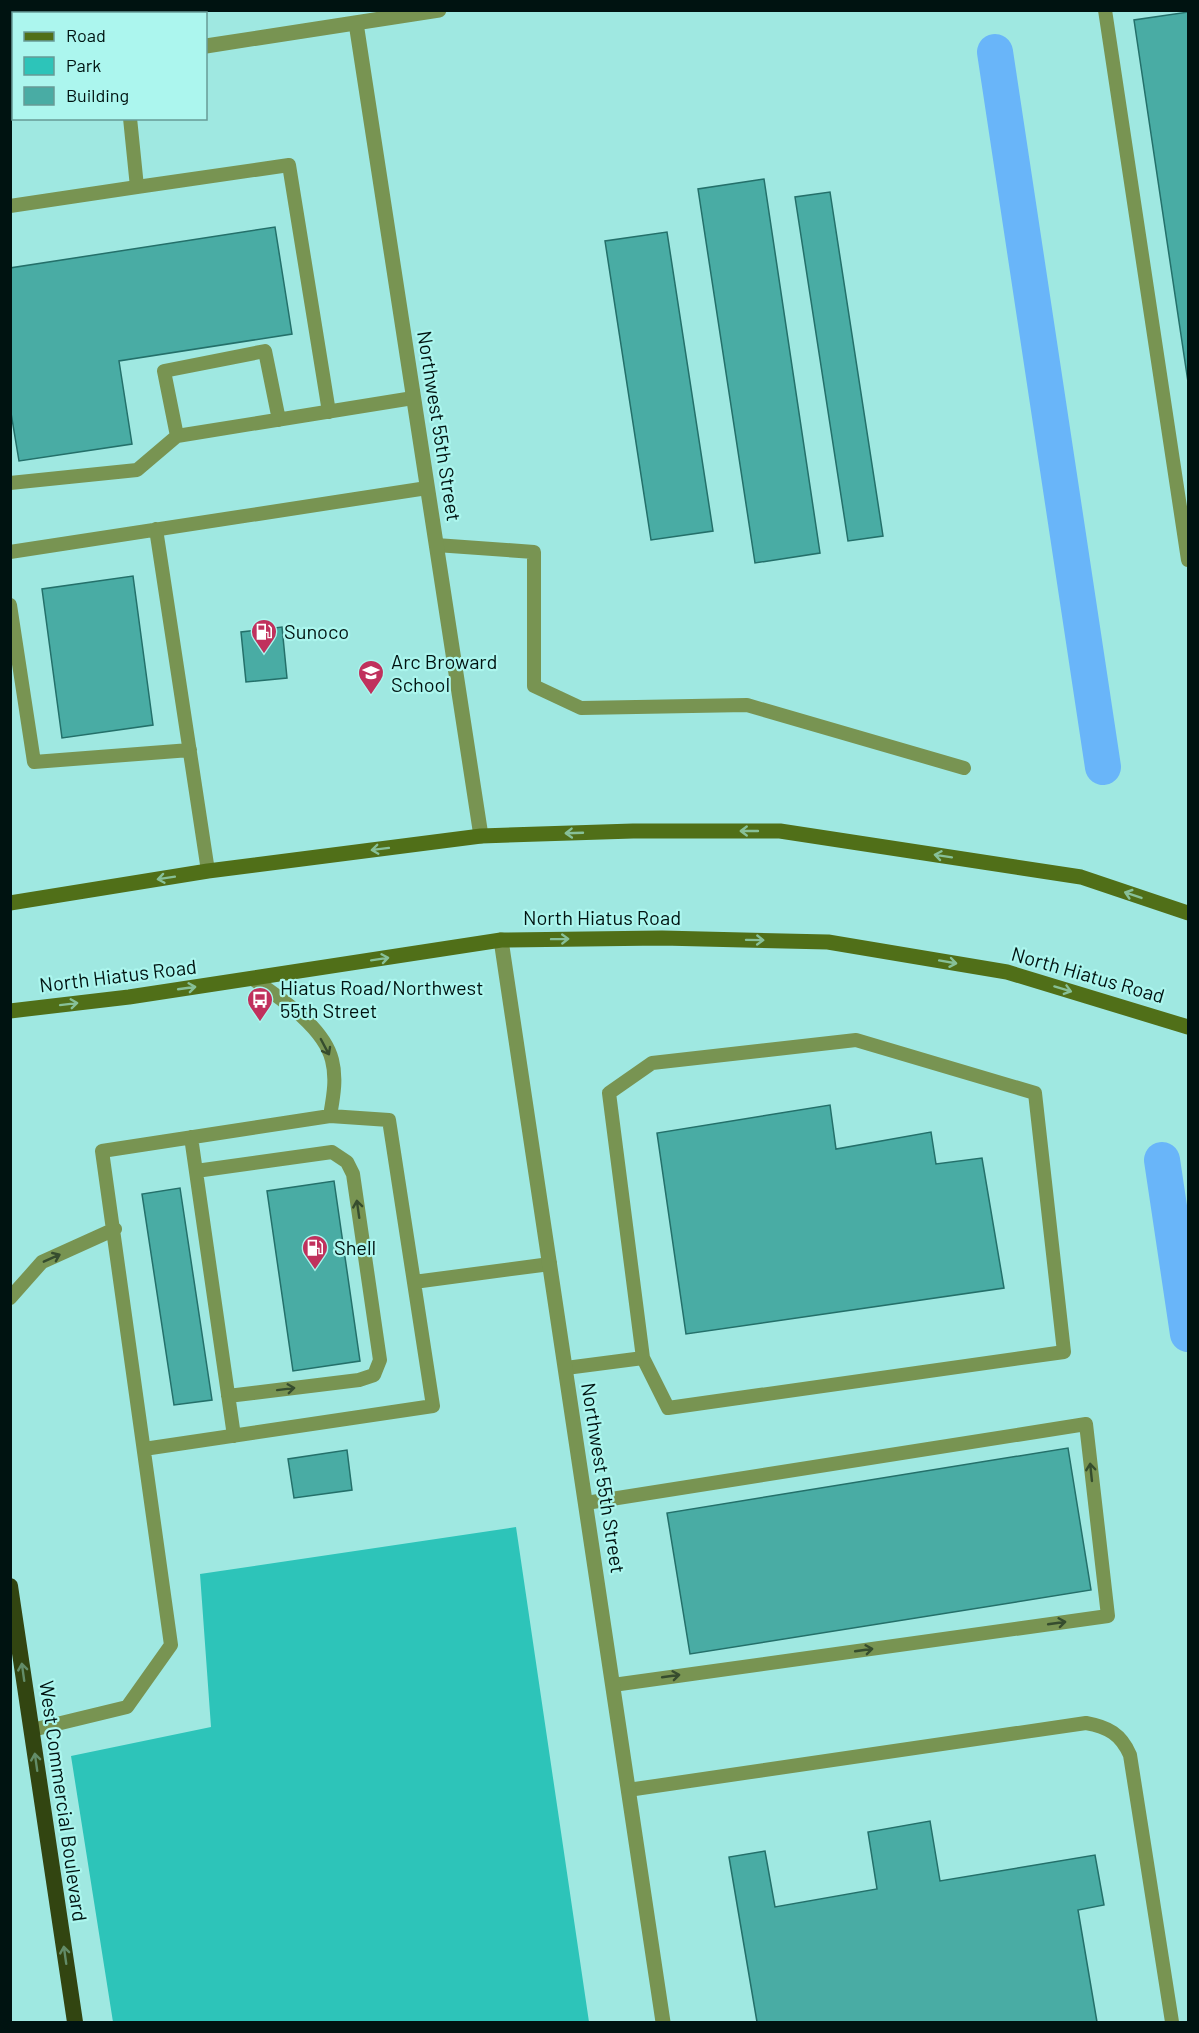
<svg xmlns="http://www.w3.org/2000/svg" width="1199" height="2033" font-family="Barlow,sans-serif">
<rect width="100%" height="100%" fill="#9fe8e1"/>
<!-- green -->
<path fill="#2dc4b9" d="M516,1527L589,2022H113L71,1756L211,1727L200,1574Z"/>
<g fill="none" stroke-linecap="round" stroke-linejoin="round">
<!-- canal -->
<path stroke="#69b5f9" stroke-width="36" d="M995,52L1103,767
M1162,1160L1188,1334"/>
</g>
<!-- building -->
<path fill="#49aca4" stroke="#24706a" stroke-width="1.5" d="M1188,12V382L1134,20Z
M764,179L820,553L755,563L698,189Z
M830,192L883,536L848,541L795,197Z
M275,227L292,334L119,361L132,444L19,461L10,407V268Z
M667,232L713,531L651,540L605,241Z
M133,576L153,725L62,738L42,589Z
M282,627L287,678L246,682L241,632Z
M830,1105L836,1149L931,1132L936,1164L982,1158L1004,1288L686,1334L657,1133Z
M334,1181L360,1361L293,1371L267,1191Z
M180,1188L212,1400L174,1405L142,1194Z
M1068,1448L1091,1590L690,1654L667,1513Z
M347,1450L352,1490L294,1498L288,1459Z
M930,1821L940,1881L1095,1855L1104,1905L1078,1910L1097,2022H757L729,1857L765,1851L775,1907L877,1889L868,1832Z"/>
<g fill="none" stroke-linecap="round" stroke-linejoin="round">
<!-- service -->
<path stroke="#789452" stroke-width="14" d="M116,10L117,14
M1105,10L1188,560
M137,187L289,165L329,412
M10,206L137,187L130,118
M177,436L164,371L265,351L279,420
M10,483L137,470L177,436L413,398
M156,529L208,871
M436,545L534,552V686L581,708L747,705L964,768
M10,552L427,488
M10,605L34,762L190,750
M253,979C280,998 324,1027 332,1060C337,1079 333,1098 330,1116
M191,1137L234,1436
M196,1171L332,1152L347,1162L353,1174L380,1360L374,1375L359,1380L228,1396
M414,1282L550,1264
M10,1298L42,1262L115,1229
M566,1368L643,1358L609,1093L652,1063L856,1040L1035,1093L1064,1352L668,1408L643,1358
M586,1503L1086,1424L1108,1616L613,1685
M32,1730L127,1707L171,1645L102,1151L330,1116L389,1120L433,1406L144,1449
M628,1790L1086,1723C1108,1727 1121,1734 1130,1755L1172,2022"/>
<!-- minor -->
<path stroke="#789452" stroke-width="15" d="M356,23L481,836
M206,46L439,10
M10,76L14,75
M501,940L663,2022"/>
<!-- secondary -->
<path stroke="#506f18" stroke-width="15" d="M10,903L208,871L481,836L633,831H780L1081,877L1188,913
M10,1011L129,997L501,940L662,938L828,942L1007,972L1188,1027"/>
<!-- trunk -->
<path stroke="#324511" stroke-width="16" d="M10,1586L75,2022"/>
</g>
<!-- one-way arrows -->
<defs><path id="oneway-shaft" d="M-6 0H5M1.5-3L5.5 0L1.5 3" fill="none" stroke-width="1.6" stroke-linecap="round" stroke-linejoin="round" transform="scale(1.5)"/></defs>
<g stroke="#87c098">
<use href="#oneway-shaft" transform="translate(749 831) rotate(-180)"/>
<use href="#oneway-shaft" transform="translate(574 833) rotate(178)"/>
<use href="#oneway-shaft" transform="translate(380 849) rotate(173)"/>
<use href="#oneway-shaft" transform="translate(943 856) rotate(-171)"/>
<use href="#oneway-shaft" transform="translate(166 878) rotate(171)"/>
<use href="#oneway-shaft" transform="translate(1133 895) rotate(-161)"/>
<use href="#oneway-shaft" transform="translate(560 939) rotate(-1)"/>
<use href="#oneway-shaft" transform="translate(755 940) rotate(1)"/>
<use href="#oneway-shaft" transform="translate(380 959) rotate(-9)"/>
<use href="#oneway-shaft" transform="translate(948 962) rotate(10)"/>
<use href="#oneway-shaft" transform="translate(187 988) rotate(-8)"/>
<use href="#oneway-shaft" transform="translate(1063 989) rotate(17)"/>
<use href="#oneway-shaft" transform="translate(69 1004) rotate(-7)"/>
</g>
<g stroke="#364d2e">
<use href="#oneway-shaft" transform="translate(325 1047) rotate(62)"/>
<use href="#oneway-shaft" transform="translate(358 1209) rotate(-98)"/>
<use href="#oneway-shaft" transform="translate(52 1258) rotate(-24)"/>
<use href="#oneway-shaft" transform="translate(286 1389) rotate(-7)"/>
<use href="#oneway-shaft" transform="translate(1091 1472) rotate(-96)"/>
<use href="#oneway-shaft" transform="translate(1057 1623) rotate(-8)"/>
<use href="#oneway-shaft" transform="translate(864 1650) rotate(-8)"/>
<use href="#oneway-shaft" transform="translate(671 1676) rotate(-8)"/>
</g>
<g stroke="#638c69">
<use href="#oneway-shaft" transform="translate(23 1672) rotate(-98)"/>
<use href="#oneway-shaft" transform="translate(36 1762) rotate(-98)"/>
<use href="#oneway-shaft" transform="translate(65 1955) rotate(-98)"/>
</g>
<!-- icons -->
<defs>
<symbol id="fuel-pin" viewBox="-11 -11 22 30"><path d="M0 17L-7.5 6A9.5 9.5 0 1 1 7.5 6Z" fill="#c0315d" stroke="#acf6ee"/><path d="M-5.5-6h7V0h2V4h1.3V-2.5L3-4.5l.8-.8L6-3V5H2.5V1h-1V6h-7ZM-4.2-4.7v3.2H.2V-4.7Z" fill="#fff"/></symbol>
<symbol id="school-pin" viewBox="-11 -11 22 30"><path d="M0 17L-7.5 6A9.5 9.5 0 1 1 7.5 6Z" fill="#c0315d" stroke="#acf6ee"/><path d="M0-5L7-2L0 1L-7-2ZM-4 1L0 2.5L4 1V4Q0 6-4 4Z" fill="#fff"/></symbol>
<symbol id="bus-pin" viewBox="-11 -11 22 30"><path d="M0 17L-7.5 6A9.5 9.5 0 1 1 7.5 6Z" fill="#c0315d" stroke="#acf6ee"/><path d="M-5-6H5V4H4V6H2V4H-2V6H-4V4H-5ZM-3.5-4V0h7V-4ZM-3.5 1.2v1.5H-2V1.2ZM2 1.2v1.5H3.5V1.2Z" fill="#fff"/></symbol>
</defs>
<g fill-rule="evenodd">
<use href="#fuel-pin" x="249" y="617" width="30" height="40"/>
<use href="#school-pin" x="356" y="658" width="30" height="40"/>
<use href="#bus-pin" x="245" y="985" width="30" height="40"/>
<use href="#fuel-pin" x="300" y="1233" width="30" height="40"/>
</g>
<g text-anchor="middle" stroke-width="4.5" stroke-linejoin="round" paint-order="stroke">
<!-- street labels -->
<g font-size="20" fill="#001311" stroke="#acf6ee">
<text transform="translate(439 426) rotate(81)" y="7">Northwest 55th Street</text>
<text x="602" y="925">North Hiatus Road</text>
<text transform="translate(1088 975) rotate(16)" y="7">North Hiatus Road</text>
<text transform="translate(118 976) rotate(-7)" y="7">North Hiatus Road</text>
<text transform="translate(603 1478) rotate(81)" y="7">Northwest 55th Street</text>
<text transform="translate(63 1801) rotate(82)" y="7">West Commercial Boulevard</text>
</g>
<!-- poi labels -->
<g font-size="20" fill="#001311" stroke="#acf6ee" text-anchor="start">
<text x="284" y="639">Sunoco</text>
<text x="391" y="669">Arc Broward<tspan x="391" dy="23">School</tspan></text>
<text x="280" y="995">Hiatus Road/Northwest<tspan x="280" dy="23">55th Street</tspan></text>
<text x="334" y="1255">Shell</text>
</g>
</g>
<!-- border -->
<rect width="1199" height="2033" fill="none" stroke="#001311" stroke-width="24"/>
<!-- legend -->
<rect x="12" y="12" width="195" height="108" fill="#acf6ee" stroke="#679b96" stroke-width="1.5"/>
<rect x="24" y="32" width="30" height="9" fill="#506f18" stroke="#679b96" stroke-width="1.5"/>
<text x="66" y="42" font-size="18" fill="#001311">Road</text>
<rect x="24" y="57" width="30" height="18" fill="#2dc4b9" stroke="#679b96" stroke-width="1.5"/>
<text x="66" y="72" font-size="18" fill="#001311">Park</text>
<rect x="24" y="87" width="30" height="18" fill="#49aca4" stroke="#679b96" stroke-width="1.5"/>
<text x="66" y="102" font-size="18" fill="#001311">Building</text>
</svg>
